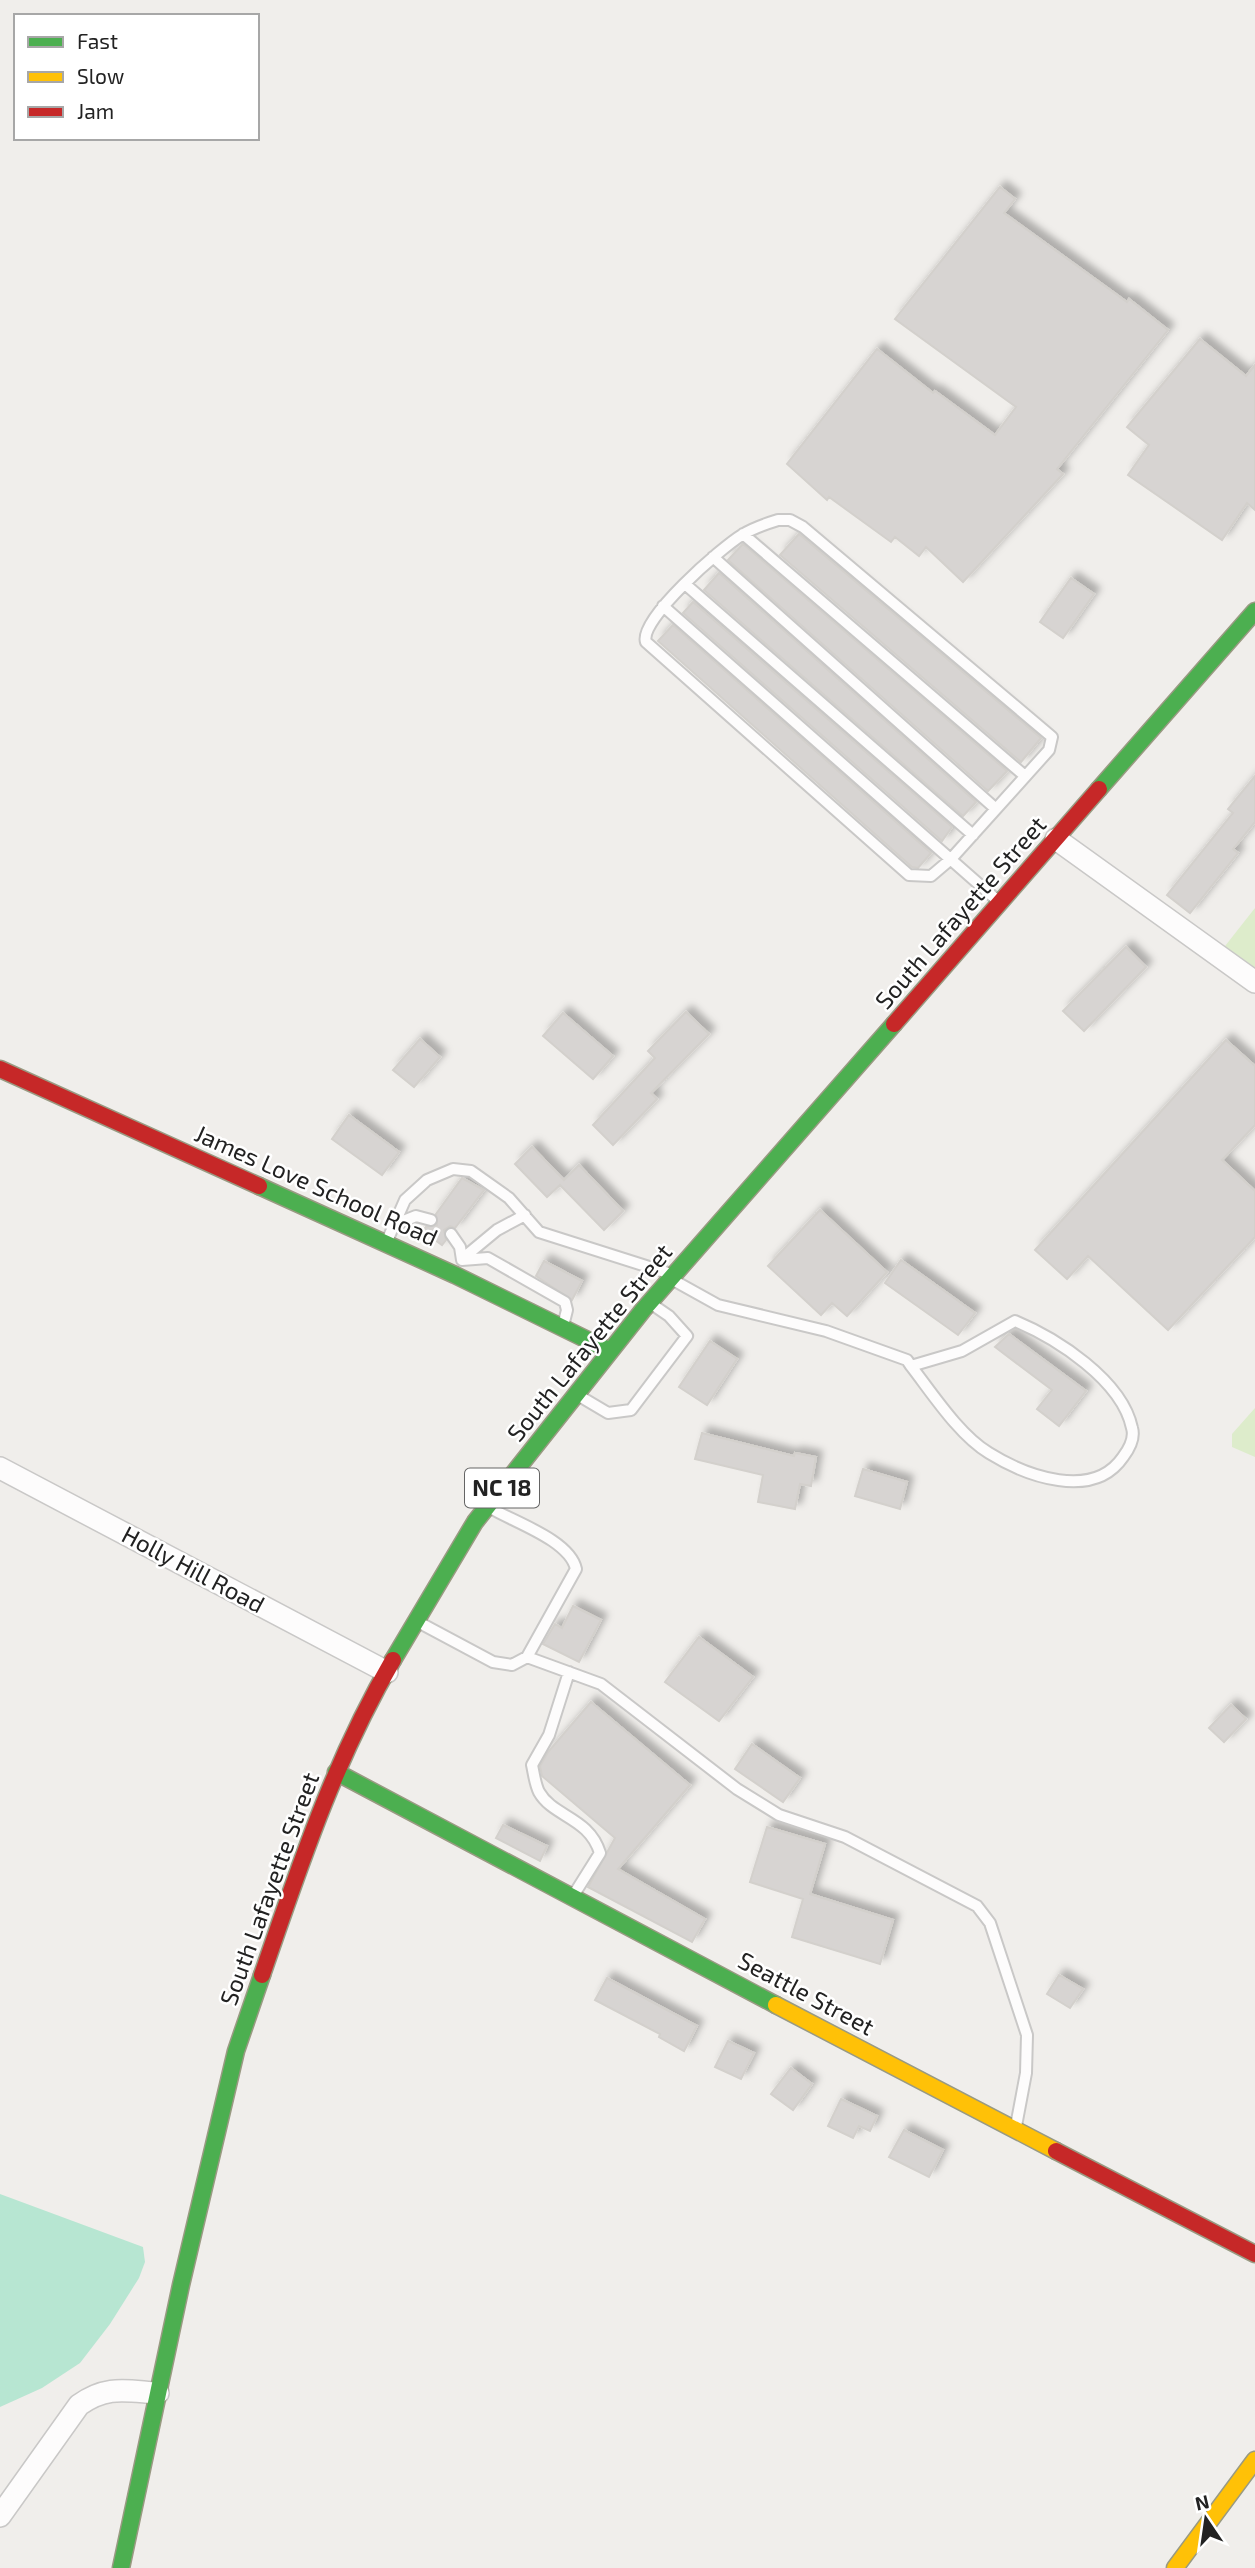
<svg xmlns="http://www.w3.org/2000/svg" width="1255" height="2568" font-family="'Exo 2',sans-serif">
<defs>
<filter id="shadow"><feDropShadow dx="6" dy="-6" stdDeviation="3.5" flood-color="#0004"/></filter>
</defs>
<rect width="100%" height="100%" fill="#f0eeeb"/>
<!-- grass -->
<path fill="#ddeccb" d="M1255,908V982L1218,955Z
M1255,1408V1457L1232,1447V1434Z"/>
<!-- pitch -->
<path fill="#b7e6d2" d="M0,2194L143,2247L145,2262L139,2278L110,2324L80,2363L42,2388L0,2407Z"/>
<!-- building -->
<path fill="#d7d4d2" stroke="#d3d0cc" stroke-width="2" filter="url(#shadow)" d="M1000,187L1015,199L1004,213L1127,302L1129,299L1168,330L1057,469L1063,474L963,582L926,547L919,556L895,537L891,542L829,497L827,500L787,464L877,349L933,393L935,391L995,435L1016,407L895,319Z
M1200,339L1246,376L1255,365V510L1247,503L1222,540L1128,475L1149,445L1127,427Z
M799,534L1041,738L1021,762L780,555Z
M743,544L1007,771L988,791L728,560Z
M719,573L976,802L963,816L704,590Z
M1071,578L1094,594L1063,638L1040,622Z
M693,602L952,827L942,841L683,613Z
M673,625L931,853L918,868L912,867L658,641Z
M1255,776V822L1233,849L1238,853L1190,913L1167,895L1233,813L1228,809Z
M1126,947L1146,967L1084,1031L1063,1011Z
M686,1012L709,1034L651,1093L657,1099L613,1145L593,1125L655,1058L648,1051Z
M563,1013L613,1056L593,1079L543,1036Z
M420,1039L440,1057L414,1087L393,1070Z
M1226,1040L1255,1066V1125L1222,1160L1255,1191V1237L1168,1330L1088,1256L1067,1279L1035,1250Z
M349,1115L399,1152L382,1175L332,1139Z
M532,1147L564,1180L579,1165L623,1211L604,1230L560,1185L547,1197L515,1164Z
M462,1178L484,1190L455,1228L450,1226L444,1230L446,1240L442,1245L423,1231L426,1227L437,1225L436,1214Z
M820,1210L887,1272L847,1316L832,1303L821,1315L768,1266Z
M901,1260L975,1313L958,1335L885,1283Z
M544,1261L582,1281L572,1300L536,1276Z
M1009,1334L1086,1391L1059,1426L1037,1409L1052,1390L995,1347Z
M710,1341L737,1359L707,1405L679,1387Z
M702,1433L794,1456L795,1453L816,1457L811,1486L800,1484L795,1509L758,1502L763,1475L695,1459Z
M863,1469L907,1482L900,1509L855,1496Z
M573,1606L601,1620L579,1662L543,1644L555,1624L562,1628Z
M699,1637L753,1677L719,1721L665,1682Z
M591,1702L690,1785L618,1869L705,1919L692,1942L588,1887L615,1838L542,1776L540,1766L548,1752Z
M1231,1705L1246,1719L1224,1742L1209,1728Z
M752,1744L800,1778L783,1802L735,1769Z
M503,1825L547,1846L540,1861L496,1838Z
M767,1827L825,1844L810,1894L893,1920L880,1964L792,1937L803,1899L750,1882Z
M1059,1975L1083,1989L1070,2008L1047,1994Z
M607,1978L697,2026L684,2051L659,2037L660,2034L595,2000Z
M728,2041L754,2053L741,2079L715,2067Z
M791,2068L812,2084L793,2110L771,2094Z
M841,2099L877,2116L870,2131L859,2126L853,2138L828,2126Z
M904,2130L943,2150L929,2177L889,2157Z"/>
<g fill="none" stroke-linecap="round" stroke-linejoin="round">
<defs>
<path id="lane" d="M778,520H790L803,527L1052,737L1049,750L951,859L931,876L909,875L646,642C638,620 722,547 742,535C753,528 765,524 778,520Z
M743,534L1025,776
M713,557L996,809
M685,584L973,835
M663,606L998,901
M396,1224L416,1216L431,1220
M451,1234L460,1247L462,1260
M387,1241L405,1200L427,1180L453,1169L471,1171L509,1198L539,1232L668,1273
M462,1259L497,1230L525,1215
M462,1260L488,1258L565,1302L567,1310L563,1326
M673,1280L718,1305L826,1331L907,1360L911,1366C932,1393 959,1435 989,1453C1026,1476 1093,1501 1123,1457C1129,1449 1135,1438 1132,1428C1122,1380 1056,1338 1015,1321L962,1351L911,1366
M581,1397L608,1413L631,1410L687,1336L669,1316L653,1305
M492,1509C517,1523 570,1541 576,1569L527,1657
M420,1623L493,1662L512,1665L527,1657L601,1684L737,1789L779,1815L845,1837L977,1906L990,1923L1027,2035L1026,2073L1016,2126
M569,1672L549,1735L532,1765C534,1774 535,1784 539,1792C553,1817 589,1817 600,1853L573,1896"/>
<path id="street" d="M1056,839L1255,982
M0,1468L387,1672
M0,2516L79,2405C107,2385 126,2391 158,2393"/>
<path id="fast" d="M1099,789L1255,611
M259,1186L455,1275L610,1351
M393,1660L475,1522L643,1310L894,1024
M336,1772L776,2005
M121,2568L181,2285L236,2051L262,1975"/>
<path id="slow" d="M776,2005L1056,2151
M1175,2568L1255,2460"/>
<path id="jam" d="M894,1024L1099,789
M0,1069L259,1186
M262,1975C300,1865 334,1761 393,1660
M1056,2151L1255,2254"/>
</defs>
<!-- lane casing -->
<use href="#lane" stroke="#c9c8c7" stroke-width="14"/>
<!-- street casing -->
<use href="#street" stroke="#c9c8c7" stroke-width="24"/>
<!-- fast casing -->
<use href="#fast" stroke="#999a82" stroke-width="19"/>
<!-- slow casing -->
<use href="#slow" stroke="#999a82" stroke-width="19"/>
<!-- jam casing -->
<use href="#jam" stroke="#999a82" stroke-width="19"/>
<!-- lane -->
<use href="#lane" stroke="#fdfcfc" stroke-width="10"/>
<!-- street -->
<use href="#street" stroke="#fdfcfc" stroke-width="21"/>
<!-- fast -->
<use href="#fast" stroke="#4caf50" stroke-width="16"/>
<!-- slow -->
<use href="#slow" stroke="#ffc107" stroke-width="16"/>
<!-- jam -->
<use href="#jam" stroke="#c62828" stroke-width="16"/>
</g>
<g text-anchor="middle" stroke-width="5" stroke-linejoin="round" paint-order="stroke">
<!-- shield labels -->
<rect fill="#fff" stroke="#646464" stroke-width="2" x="465" y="1468.5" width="74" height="39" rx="5"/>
<g font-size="23" font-weight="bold" fill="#222">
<text x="502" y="1496">NC 18</text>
</g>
<!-- street labels -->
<g font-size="24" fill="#222" stroke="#fff">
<text transform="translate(961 913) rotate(-49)" y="8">South Lafayette Street</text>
<text transform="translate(316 1186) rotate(24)" y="8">James Love School Road</text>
<text transform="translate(590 1343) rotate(-51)" y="8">South Lafayette Street</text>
<text transform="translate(193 1570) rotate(28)" y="8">Holly Hill Road</text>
<text transform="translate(270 1889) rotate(-70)" y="8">South Lafayette Street</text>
<text transform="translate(806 1994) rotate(28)" y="8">Seattle Street</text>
</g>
</g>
<!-- legend -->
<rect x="14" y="14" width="245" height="126" fill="#ffffff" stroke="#a7a7a7" stroke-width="2"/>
<rect x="28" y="37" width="35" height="10" fill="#4caf50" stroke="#a7a7a7" stroke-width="2"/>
<text x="77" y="49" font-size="21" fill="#222222">Fast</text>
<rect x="28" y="72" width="35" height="10" fill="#ffc107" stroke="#a7a7a7" stroke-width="2"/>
<text x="77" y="84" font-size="21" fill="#222222">Slow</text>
<rect x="28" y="107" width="35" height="10" fill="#c62828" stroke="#a7a7a7" stroke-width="2"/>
<text x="77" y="119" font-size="21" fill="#222222">Jam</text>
<!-- north arrow -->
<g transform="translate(1206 2519) rotate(347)" stroke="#ffffff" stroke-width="5" paint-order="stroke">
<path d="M0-5L12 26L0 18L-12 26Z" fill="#222222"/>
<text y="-10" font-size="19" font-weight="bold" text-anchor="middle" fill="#222222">N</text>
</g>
</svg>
